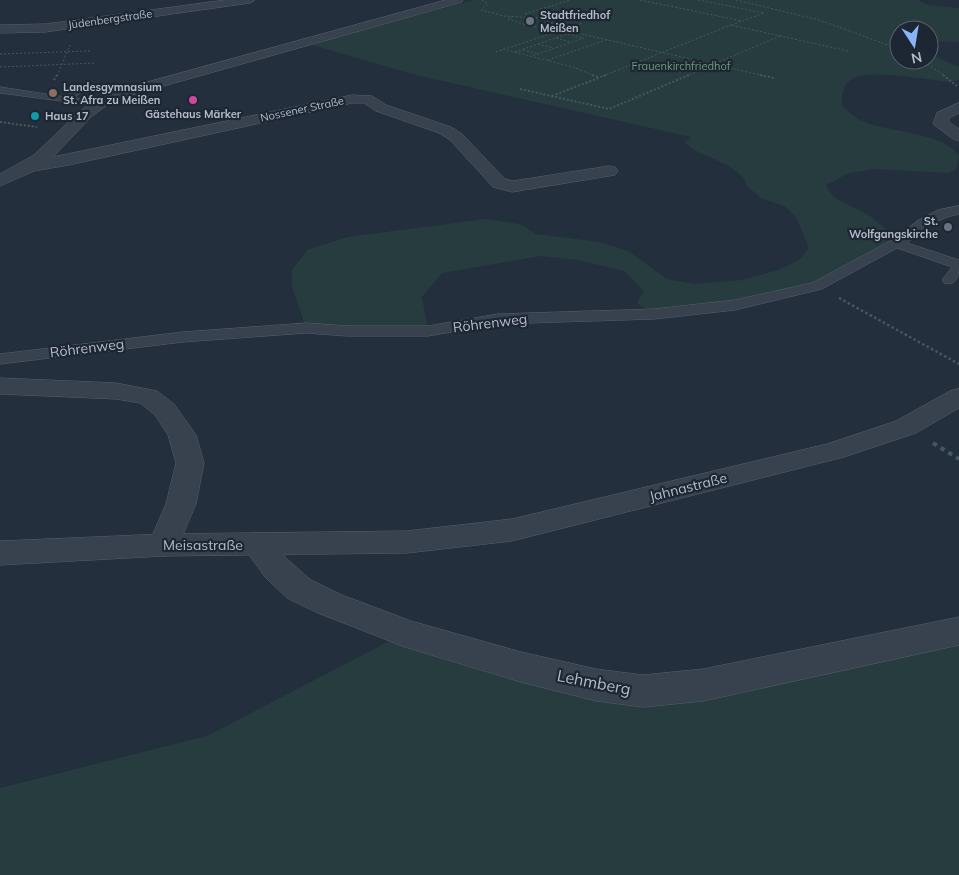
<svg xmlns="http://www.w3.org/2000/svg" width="959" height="875" font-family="Mulish,sans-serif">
<rect width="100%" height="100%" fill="#242f3e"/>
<!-- green -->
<path fill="#263c3f" d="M474,0H918L927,5L959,8V42L929,41V30H899V60H929V54L959,67V80L952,82C930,81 869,68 852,79C842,85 842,96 842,106C849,112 856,119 865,122C892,133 943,132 959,156L957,168L949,173L874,169L849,173L826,185C833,203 855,206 870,216C880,224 891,233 901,241L817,286L654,314L637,303L644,291L624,271L578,260L541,256L442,273L422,297L428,331L306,328L292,287V270L307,250L347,237L486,219L519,224L536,234L599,242L628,251L667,279L694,284L742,280L778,270L799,260L809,248L796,217L786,207L761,198L747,186L744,178L729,166L692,149L685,142L691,137L412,74L309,44Z
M959,631V875H0V788L207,736L405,633L596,685Z"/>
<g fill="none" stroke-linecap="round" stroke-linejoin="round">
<defs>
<path id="service" d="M78,86L83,89L75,98L100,102V106L0,93V87L65,97Z
M959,206V214C938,218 923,229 907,243L959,260C959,272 959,287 944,283L942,280L952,267L897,248L822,289L735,310L654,319L498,324L428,336H347L306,333L183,342L0,364V354L183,332L306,323L347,326H428L498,314L654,309L735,300L812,283L896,238L917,221L938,210Z"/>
<path id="minor" d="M226,0H255L250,3L45,32L0,33V25L45,24Z
M446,0H463L462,2L114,100L91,117L53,157L352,95L372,96L386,105L451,127L462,134L505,179L513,181L609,166L615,167L618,171L615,175L512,192L493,187L450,140L439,133L376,111L364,103H352L69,165L34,171L0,186V174L34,155L80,111L104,94Z
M959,103V113L949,118V122L959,129V141L953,139L933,124L937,113Z
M0,378L116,383L157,391L174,404L196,435L204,463L196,504L175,553L164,556L153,553L148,545L166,504L176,463L168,435L155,415L140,403L116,399L0,394Z
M257,533L268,536L287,559L311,580L342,595L411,621L521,652L596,669L643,675L703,669L959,617V645L703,701L643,707L596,701L521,682L405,647L318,613L287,598L265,577L241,544L246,536Z"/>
<path id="tertiary" d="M959,389V408L916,433L844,457L512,541L407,553L164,556L0,565V541L164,534L407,531L512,519L827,444L896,421L950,391Z"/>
</defs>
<!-- service casing -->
<use href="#service" stroke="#565f6c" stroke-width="1"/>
<!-- minor casing -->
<use href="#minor" stroke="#565f6c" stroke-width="1"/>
<!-- tertiary casing -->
<use href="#tertiary" stroke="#565f6c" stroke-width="1"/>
<!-- path-far3 -->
<path stroke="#44595c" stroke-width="1" stroke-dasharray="2 2" stroke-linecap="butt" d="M482,0L488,4L481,10L504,16L539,18L554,24L552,26
M640,0L742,21
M698,0L764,13L731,25L848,51
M736,0L819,20L899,49
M525,14L570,0
M512,17L508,19L533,27H551L765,76
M556,38L571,42
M538,44L554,48
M503,49L573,67L595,76
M523,50L539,54
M496,52L583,23
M515,52L567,34L584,38L532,56
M0,54L90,51
M548,60L606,40
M921,60L945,76
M0,67L95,63
M57,76L70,45
M603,76L731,25
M686,76L780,36"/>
<!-- path-far2 -->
<path stroke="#44595c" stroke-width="2" stroke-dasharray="2 2" stroke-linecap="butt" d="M592,75L598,77
M760,75L774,78
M943,75L957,86
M54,80L57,75
M520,89L609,109L689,75
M552,96L606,75
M0,122L37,127"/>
<!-- path-far1 -->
<path stroke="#44595c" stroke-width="2.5" stroke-dasharray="2.5 2.5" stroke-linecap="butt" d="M839,298L959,364"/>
<!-- path -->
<path stroke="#44595c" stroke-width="4" stroke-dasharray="4.5 4.5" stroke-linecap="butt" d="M933,443L959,459"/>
<!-- service -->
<use href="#service" fill="#38414e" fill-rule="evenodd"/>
<!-- minor -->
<use href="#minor" fill="#38414e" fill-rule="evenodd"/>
<!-- tertiary -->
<use href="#tertiary" fill="#38414e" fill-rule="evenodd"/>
</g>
<!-- markers -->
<g fill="#6b7280" stroke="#1d2633" stroke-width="2">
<circle cx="530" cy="21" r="5"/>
<circle cx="948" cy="227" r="5"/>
</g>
<circle fill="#8d6e63" stroke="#1d2633" stroke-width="2" cx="53" cy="93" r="5"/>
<circle fill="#d1479c" stroke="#1d2633" stroke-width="2" cx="193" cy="100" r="5"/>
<circle fill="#0f9aa8" stroke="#1d2633" stroke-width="2" cx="35" cy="116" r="5"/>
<g text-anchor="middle" stroke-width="4.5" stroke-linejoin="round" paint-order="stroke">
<!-- far-poi labels -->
<g font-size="11" font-weight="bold" fill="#b4bcc9" stroke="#1d2633" text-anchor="start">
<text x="540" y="19">Stadtfriedhof<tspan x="540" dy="13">Meißen</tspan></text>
<text x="63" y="91">Landesgymnasium<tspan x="63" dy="13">St. Afra zu Meißen</tspan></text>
<text x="193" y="118" text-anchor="middle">Gästehaus Märker</text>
<text x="45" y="120">Haus 17</text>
<text x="938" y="225" text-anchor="end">St.<tspan x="938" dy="13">Wolfgangskirche</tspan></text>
</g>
<!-- far-street labels -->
<g font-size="11" fill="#b4bcc9" stroke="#1d2633">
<text transform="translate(110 19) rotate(-8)" y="4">Jüdenbergstraße</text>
<text transform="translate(302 109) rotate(-12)" y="4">Nossener Straße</text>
</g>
<!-- far-park labels -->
<g font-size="11" fill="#6b9a76" stroke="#1d2633">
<text x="681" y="70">Frauenkirchfriedhof</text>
</g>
<!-- street labels -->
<g font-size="14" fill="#b4bcc9" stroke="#1d2633">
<text transform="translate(490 323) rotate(-7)" y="5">Röhrenweg</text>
<text transform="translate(87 348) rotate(-7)" y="5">Röhrenweg</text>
<text transform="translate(688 487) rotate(-14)" y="5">Jahnastraße</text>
<text x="203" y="550">Meisastraße</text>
</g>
<!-- near-street labels -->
<g font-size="16" fill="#b4bcc9" stroke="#1d2633">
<text transform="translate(594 682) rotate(11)" y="6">Lehmberg</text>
</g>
</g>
<!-- north arrow -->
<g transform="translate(914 45) rotate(168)"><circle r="24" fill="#1d2633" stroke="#59626f"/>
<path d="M0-4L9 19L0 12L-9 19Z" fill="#8ab4f8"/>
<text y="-8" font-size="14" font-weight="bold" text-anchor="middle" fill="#b4bcc9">N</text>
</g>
</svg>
